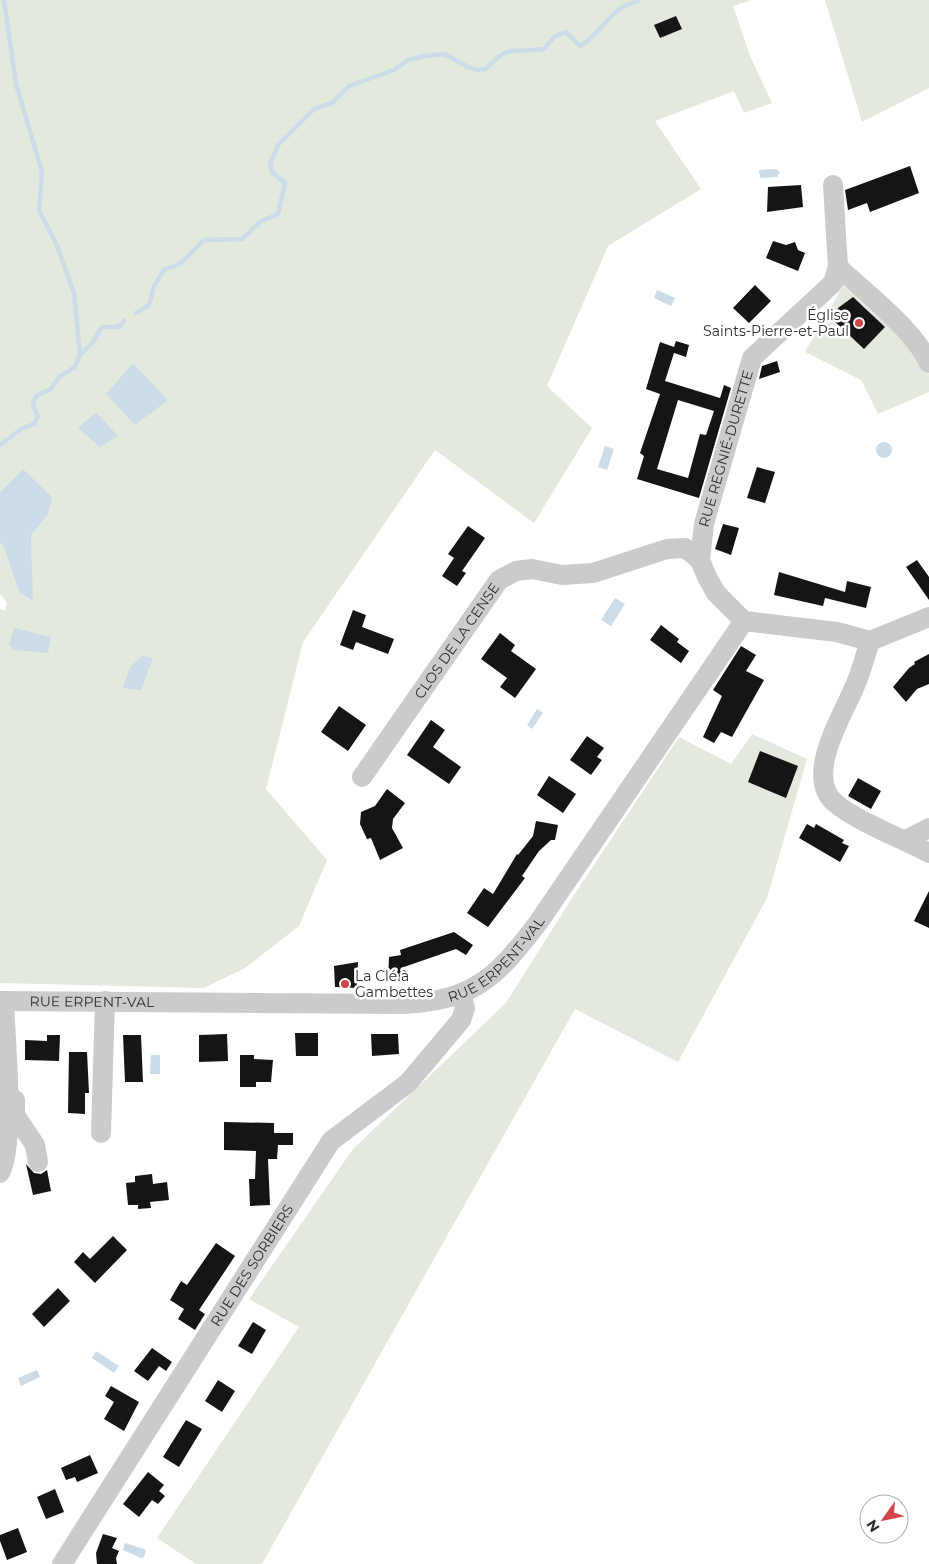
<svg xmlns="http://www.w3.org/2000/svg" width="929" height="1564" font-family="Montserrat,sans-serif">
<rect width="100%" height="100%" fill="#fff"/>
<!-- green -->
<path fill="#e3e9dd" d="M0,0H751L733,6L750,56L772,103L744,113L734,91L655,121L701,189L608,246L547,386L592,428L534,523L435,450L303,642L266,789L327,860L299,926L245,968L204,988L0,983V609L5,611L7,602L0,594V543L4,548L19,592L32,602L31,535L48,515L23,469L0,492Z
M825,0H929V88L862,122Z
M843,286L890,326L923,359L929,375V392L878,414L861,380L805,352Z
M752,734L807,759L767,898L678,1062L575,1009L262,1564H196L157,1538L299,1327L249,1299L353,1149L506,1003L572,898L679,737L731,764Z"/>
<!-- water -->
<path fill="#cbdbe7" d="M776,169L780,172L777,177L760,178L759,170Z
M657,290L675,298L671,306L654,298Z
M133,363L168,400L135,425L106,394Z
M96,412L118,436L100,447L78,428Z
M876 450a8 8 0 1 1 16 0a8 8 0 1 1-16 0Z
M605,446L614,449L607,470L598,467Z
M23,469L52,497L48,515L31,535L33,602L19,592L4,548L0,543V492Z
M615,598L625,604L611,626L601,620Z
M14,628L51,637L48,653L14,650L9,644Z
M142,656L153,658L141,690L123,688L130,667Z
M537,709L543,713L532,729L527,725Z
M151,1055H160V1074H150Z
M96,1351L119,1366L114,1373L92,1358Z
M37,1370L40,1377L21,1386L18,1378Z
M125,1543L144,1549L146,1551L144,1557L141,1558L123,1550Z"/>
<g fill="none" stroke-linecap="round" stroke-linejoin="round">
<!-- stream -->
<path stroke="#cbdbe7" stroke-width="4.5" d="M4,0L16,84L42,172L39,211L56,243L74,293L80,355
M136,313L149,305L154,286L164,270L181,263L204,240L242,239L260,222L278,214L285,183L272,172L270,164L278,145L314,109L332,103L349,86L394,70L408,60L426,56L444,54L468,67L477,70L486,69C510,42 514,54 544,49L555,36L566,32L580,46C596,38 606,18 621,8C626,5 633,3 639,0
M0,445L21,429L34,424L38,416L33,405L36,396L51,389L59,377L75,367L80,355L93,342L102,327H119L124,321"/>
</g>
<!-- building -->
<path fill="#151515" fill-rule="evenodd" d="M676,16L682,29L660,38L654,25Z
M910,166L919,193L870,212L867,203L848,210L845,190Z
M801,185L803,207L767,212L768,187Z
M773,241L786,245L795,242L798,250L805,253L798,271L766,258Z
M755,285L771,301L749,323L733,308Z
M853,297L885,327L864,349L832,319L838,313V308Z
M676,341L689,345L686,357L674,353L665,381L720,398L724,385L731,388L699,498L637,479L644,456L640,453L660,394L646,389L660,342L674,347ZM678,400L714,411L706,435L700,434L688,478L657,469Z
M777,361L780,372L759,379L762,366Z
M757,467L775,472L765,503L747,498Z
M723,524L739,528L731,555L715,549Z
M468,526L485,538L462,571L466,573L457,586L442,576L454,558L448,554Z
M917,560L929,577V600L906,567Z
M779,572L845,592L847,581L871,587L866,608L825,598L823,606L774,595Z
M353,610L366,615L362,627L394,639L388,654L356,642L353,650L340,645Z
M661,625L679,639L677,642L689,651L681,663L650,640Z
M500,633L515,645L511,651L536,669L515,698L500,687L507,678L481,659Z
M741,646L756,655L746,671L764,680L732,737L721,732L714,743L703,737L722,696L713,690Z
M929,654V684L917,689L906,702L893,687L909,668L915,664L914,662Z
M339,706L366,725L348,751L321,732Z
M431,720L445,730L433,747L461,767L449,784L407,755Z
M587,736L604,748L597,757L602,760L591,775L570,760Z
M760,751L798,766L786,798L748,782Z
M549,776L576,794L563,813L537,795Z
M858,778L881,791L871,809L848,796Z
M387,789L405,803L393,819L392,828L403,848L380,860L371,838L367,839L360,824L361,812L375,806Z
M536,821L558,825L555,840H551L539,851L522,876L525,878L488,927L467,913L484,888L493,894L517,854L518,855L533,836Z
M807,824L814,828L816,824L844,840L842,843L849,846L840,862L799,838Z
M929,891V928L914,921Z
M454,932L473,945L466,955L456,949L401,968L400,981L388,980L389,957L401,955L400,950Z
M358,962L357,988L335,987L334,966Z
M295,1033H318V1056H296Z
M227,1034L228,1061L199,1062V1035Z
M371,1034H398L399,1054L372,1056Z
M47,1035H60L59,1061L25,1060V1040L47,1041Z
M123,1035H141L143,1082H125Z
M69,1052H87L89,1093H85V1114L68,1113Z
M240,1055H254V1059L273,1060L271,1082H256V1087H240Z
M224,1122L274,1123V1133H293V1145H278L277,1159H268L270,1205L250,1206L249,1179H255L256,1151L224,1150Z
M26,1164L34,1173L41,1174L47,1170L51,1191L33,1195Z
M152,1174L153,1184L167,1182L169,1200L150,1202L151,1208L138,1209V1205H128L126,1183L135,1182V1176Z
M113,1236L127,1250L95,1283L74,1262L83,1252L90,1259Z
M216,1243L235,1256L199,1310L205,1314L195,1330L178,1319L184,1309L170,1300L181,1281L187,1285Z
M58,1288L70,1301L44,1327L32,1314Z
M253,1322L266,1330L252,1354L238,1346Z
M152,1348L172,1362L166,1371L159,1366L148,1381L134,1371Z
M218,1380L235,1391L222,1412L205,1401Z
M111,1386L139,1402L124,1431L104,1419L114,1402L105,1396Z
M186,1420L202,1429L179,1467L163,1457Z
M90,1455L98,1473L77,1482L75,1477L66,1480L61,1468Z
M148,1472L164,1485L159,1491L165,1496L158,1504L152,1500L139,1517L123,1504Z
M55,1489L64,1512L46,1519L37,1497Z
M18,1528L27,1552L7,1560L0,1541V1535Z
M103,1534L117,1538L112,1548L119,1551L116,1558L117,1564H97L96,1553Z"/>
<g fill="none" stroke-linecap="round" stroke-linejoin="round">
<!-- minor -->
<g stroke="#cbcbcb" stroke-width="20">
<path d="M838,267C865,292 914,330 929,363"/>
<path id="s1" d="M744,621L716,593L707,577L700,560L704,524L752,358L833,283L838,267L833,185"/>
<path d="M744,621L837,632L870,641L929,617"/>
<path d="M870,641C865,656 861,673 854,688C842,716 805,775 834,802C854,820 903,839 929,853"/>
<path id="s2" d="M362,777L499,580L516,571L532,569L562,575L593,573L667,549L685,548L700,560"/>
<path d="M906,840L929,828"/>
<path id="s3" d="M0,1001L404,1004C476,1000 497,976 538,923L744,621"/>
<path d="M15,1100V1115L35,1145L38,1162"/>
<path d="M101,1133L105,1001"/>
<path d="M0,1173C16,1140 5,1041 4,1001"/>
<path id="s4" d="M62,1564L331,1141L408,1083L461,1020L465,1008L461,994"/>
</g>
</g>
<!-- markers -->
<g fill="#d04548" stroke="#fff" stroke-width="2">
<circle cx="859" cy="323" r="5"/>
<circle cx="345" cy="984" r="5"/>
</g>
<g text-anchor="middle" stroke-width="5" stroke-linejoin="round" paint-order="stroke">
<!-- poi labels -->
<g font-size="14" fill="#2e2e2e" stroke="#fff" text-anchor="end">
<text x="849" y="320">Église<tspan x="849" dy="16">Saints-Pierre-et-Paul</tspan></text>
<text x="355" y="981" text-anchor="start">La Clé à<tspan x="355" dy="16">Gambettes</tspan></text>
</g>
<!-- street labels -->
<g font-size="14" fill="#2e2e2e" stroke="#fff">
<text dy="5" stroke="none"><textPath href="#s1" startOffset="191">RUE REGNIÉ-DURETTE</textPath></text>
<text dy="5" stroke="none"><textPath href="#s2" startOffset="166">CLOS DE LA CENSE</textPath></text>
<text dy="5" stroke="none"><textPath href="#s3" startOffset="511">RUE ERPENT-VAL</textPath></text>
<text dy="5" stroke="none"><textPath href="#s3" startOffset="92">RUE ERPENT-VAL</textPath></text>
<text dy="5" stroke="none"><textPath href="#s4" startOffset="354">RUE DES SORBIERS</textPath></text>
</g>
</g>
<!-- north arrow -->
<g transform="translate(884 1519) rotate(237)"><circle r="24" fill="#ffffff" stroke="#ababab"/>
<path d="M0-4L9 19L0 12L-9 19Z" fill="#d04548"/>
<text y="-8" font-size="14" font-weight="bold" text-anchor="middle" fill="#2e2e2e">N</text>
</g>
</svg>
